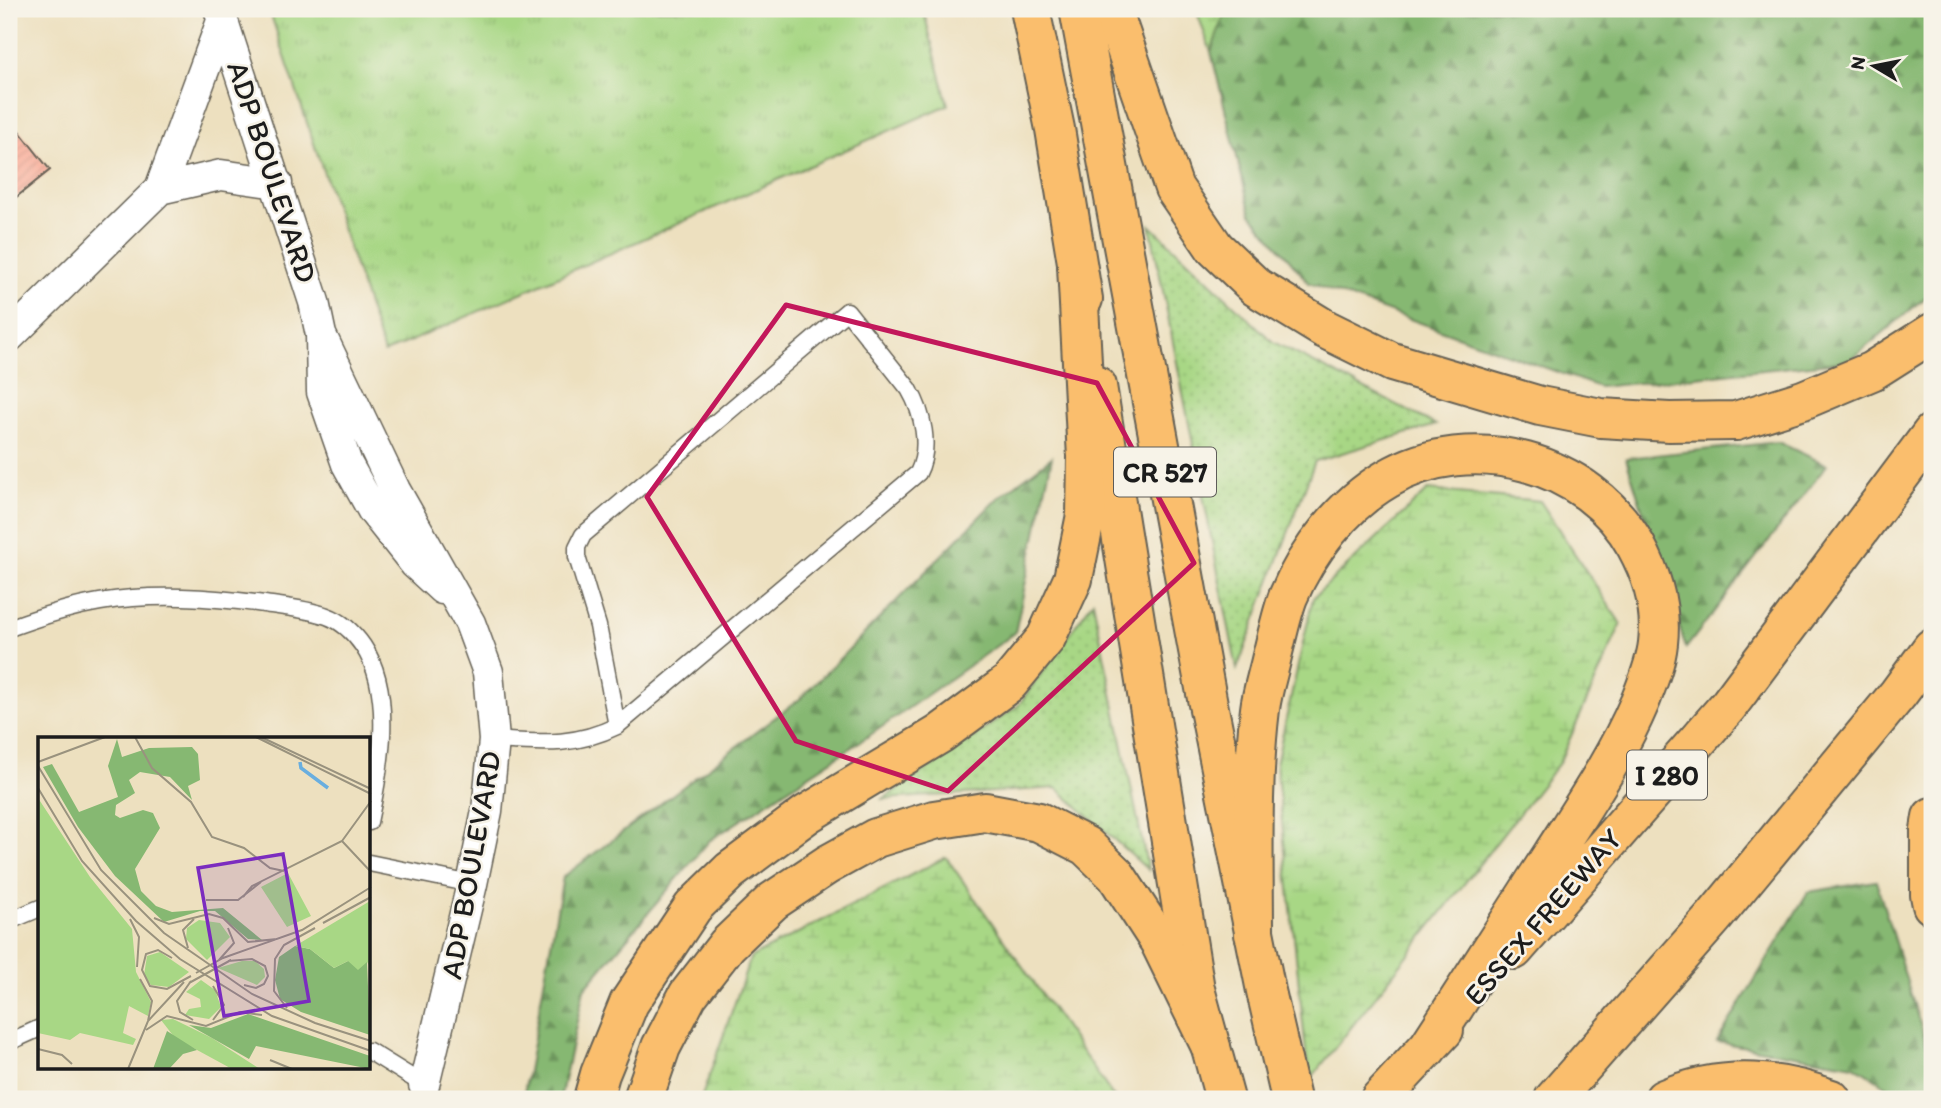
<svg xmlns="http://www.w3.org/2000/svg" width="1941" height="1108" font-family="Itim,sans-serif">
<defs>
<pattern id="grass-dots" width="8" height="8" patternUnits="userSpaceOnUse" patternTransform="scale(1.75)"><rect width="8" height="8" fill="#a8d785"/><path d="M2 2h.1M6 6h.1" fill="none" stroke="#90b872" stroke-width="1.8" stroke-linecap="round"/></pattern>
<pattern id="forest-firs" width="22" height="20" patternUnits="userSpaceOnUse" patternTransform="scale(1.75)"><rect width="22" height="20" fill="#86b872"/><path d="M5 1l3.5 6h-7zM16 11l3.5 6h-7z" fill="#6d955d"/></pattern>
<pattern id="wetland-marsh" width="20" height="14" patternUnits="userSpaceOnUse" patternTransform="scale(1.75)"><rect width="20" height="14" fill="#a8d785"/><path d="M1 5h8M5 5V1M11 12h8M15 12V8" fill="none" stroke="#90b872"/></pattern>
<pattern id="park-tufts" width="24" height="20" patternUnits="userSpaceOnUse" patternTransform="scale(1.75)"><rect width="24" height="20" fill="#a8d785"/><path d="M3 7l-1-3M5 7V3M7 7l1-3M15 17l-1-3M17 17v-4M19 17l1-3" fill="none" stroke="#90b872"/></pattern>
<pattern id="building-hatch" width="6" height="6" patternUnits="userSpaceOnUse" patternTransform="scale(1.75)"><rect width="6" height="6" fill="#faa38e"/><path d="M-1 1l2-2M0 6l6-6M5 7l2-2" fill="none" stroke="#d68c7a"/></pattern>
</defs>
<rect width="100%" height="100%" fill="#f7f3e8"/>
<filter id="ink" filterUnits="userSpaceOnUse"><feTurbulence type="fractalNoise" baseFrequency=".0143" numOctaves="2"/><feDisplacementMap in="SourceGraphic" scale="14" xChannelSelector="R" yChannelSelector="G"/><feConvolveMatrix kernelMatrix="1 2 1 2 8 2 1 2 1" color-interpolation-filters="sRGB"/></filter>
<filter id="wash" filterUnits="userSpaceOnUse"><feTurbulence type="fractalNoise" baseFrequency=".00686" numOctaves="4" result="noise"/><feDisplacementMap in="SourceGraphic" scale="28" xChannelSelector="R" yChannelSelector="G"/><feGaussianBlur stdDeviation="1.57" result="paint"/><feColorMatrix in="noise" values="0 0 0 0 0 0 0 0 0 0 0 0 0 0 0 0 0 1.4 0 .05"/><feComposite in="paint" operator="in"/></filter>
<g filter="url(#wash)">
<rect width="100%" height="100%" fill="#ede0bf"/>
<!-- grass -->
<path fill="url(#grass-dots)" stroke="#627a50" stroke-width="2" d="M1150,225L1273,342L1436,425L1315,461L1237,669Z
M1093,601L1148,870L1057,788L883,799L1018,706Z"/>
<!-- forest -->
<path fill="url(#forest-firs)" stroke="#516a47" stroke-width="2" d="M1226,9H1932V292L1849,361L1599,387L1309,283L1251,214L1211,52Z
M1778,442L1827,465L1686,648L1626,458Z
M1052,457L1015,633L876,731L709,841L584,989L560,1099H523L563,877L801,698L998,498Z
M1876,881L1932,1063V1099H1907L1854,1065L1717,1042L1808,892Z"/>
<!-- wetland -->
<path fill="url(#wetland-marsh)" stroke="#627a50" stroke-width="2" d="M1196,9H1226L1211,52Z
M1428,490L1540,501L1621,624L1559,763L1309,1081L1276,764L1313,598Z
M946,857L1115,1099H701L751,957Z"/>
<!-- park -->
<path fill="url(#park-tufts)" stroke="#627a50" stroke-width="2" d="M269,9H923L948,105L384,353Z"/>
<g id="blocks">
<!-- building -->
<path fill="url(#building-hatch)" d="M9,118L50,170L9,203Z"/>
</g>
</g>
<g filter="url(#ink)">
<use href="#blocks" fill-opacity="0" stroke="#656155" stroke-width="2"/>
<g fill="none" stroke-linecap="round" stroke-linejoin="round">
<defs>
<path id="service" d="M9,628C39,617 69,607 100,602C155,593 210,597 264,604C285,607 307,609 327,616C341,621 354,633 363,646C395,693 380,771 369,822
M494,740C541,743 574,747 617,726L918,473C931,447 923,413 909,389L847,311L583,535L577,547V557L598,626L617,726
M369,863L472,884
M9,921L40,908
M9,1042L40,1028
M369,1051L424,1085L419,1099"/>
<path id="minor" d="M219,9L314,302L321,335L322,392L347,464L373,511L415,564L442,589
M160,189L221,175L277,183
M321,335L395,490L470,623L488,672L494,740L487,811L472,884L424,1085
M9,337L160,189L222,21"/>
<path id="primary" d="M1030,9L1055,129L1083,299
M1079,9L1208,704L1266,991L1291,1099
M1097,386L1195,989L1225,1099"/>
<path id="motorway" d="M1112,9L1174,188L1215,248L1256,287L1325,329L1392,362L1540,406L1601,418L1669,422L1736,421L1803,400L1872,371L1932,333
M1932,817L1930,830V895L1932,905
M1254,934C1254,859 1251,783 1260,709C1262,692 1268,674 1272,656C1277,637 1281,616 1288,597C1307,551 1344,504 1387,479C1471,429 1589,461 1636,546C1653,577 1662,608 1658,643C1656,663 1647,684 1640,702C1617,756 1584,805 1552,855C1510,920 1469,985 1427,1049
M1514,950L1728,706L1932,433
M593,1099L600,1074L629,1003L693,907L730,871L807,814L940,734L1009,683L1046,638L1073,579L1086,515L1087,458L1077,266
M643,1099L661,1047L688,995L727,945L773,901L827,865L876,838L934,820L985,812L1039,822L1086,846L1116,875L1159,941L1211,1047
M1380,1099L1444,1030
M1554,1099L1714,917L1898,694L1932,648
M1664,1099C1720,1075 1775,1078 1831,1099"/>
</defs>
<!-- service casing -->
<use href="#service" stroke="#656155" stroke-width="19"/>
<!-- minor casing -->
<use href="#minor" stroke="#656155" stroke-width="33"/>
<!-- primary casing -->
<use href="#primary" stroke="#656155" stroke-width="42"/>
<!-- motorway casing -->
<use href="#motorway" stroke="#656155" stroke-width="42"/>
<!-- service -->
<use href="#service" stroke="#fff" stroke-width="16"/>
<!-- minor -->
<use href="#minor" stroke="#fff" stroke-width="30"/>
<!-- primary -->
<use href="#primary" stroke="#fabe6d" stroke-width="38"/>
<!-- motorway -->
<use href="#motorway" stroke="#fabe6d" stroke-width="38"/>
</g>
</g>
<!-- marked area -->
<path fill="none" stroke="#c2185b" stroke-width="5" stroke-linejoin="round" d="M786,305L1097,383L1194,563L948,791L796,741L647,497Z"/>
<g text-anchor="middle" stroke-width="5" stroke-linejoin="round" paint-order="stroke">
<!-- shield labels -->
<g fill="#f7f3e8" stroke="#5e5c59" stroke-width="2">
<rect x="1114" y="447.5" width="102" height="49" rx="5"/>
<rect x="1627" y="750.5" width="80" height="49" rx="5"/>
</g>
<g font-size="28" font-weight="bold" fill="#1c1c1c">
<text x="1165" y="482">CR 527</text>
<text x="1667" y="785">I 280</text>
</g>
<!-- street labels -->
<g font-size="30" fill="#1c1c1c" stroke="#f7f3e8">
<text transform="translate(272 172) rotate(72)" y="10">ADP BOULEVARD</text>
<text transform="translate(471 865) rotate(-80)" y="10">ADP BOULEVARD</text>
<text transform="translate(1543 917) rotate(-49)" y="10">ESSEX FREEWAY</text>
</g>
</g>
<!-- overview -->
<g transform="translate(38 737)">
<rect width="332" height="332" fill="#ede0bf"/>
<path d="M135,282L174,301L222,332H194L137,301L123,283Z" fill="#a8d785"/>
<path d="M79,2L84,20L111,11L154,10L160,17L162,43L150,49L154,63L132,40L102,35L91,43L97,56L78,68L77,78L82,81L105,73L115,76L122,91L97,132L103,154L118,169L134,175L185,171L224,203L210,202L177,174H162L126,185L77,139L40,90L5,30L14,27L41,75L80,60L70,29ZM257,209L272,212L296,231L310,224L329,225L332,298L263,275L242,262L237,243L241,220ZM210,277L332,319V332L218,309L211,322L151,288L173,291ZM129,294L159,313L145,317L131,332H115Z" fill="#86b872"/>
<path d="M332,164V230L329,225L320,233L310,224L296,231L272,212L257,209ZM161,183L182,186L192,200L169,223L148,202L149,191ZM122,215L151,235L131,250L113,248L106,238L109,219ZM204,224H217L226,232L227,240L219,248L180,231ZM163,243L177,253L183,270L171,282L147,278L151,272L163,270L162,262L148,255Z" fill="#a8d785"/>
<path d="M0,61L52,140L94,192L98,235L113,265L110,279L91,269L85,296L98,302L95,308L42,296L32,303L0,296ZM250,136L273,179L249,190L223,150Z" fill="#a8d785"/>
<path fill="none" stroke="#69aedf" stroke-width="3.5" d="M262,25L263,31L290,51"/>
<path fill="none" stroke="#99927e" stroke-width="2" d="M97,0L114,31L153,65L174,100L206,111L232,131L246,134M218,0L333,57M223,0L333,52M0,25L67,0M0,29L63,133L126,196L214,257L277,286L333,304M0,51L44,124L98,184L142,222L234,279L333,314M304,104L333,135M205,160L214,149L304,104L333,64M168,163H200L223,145M116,181L131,187L171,177L185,181L210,205L239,202M92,182L101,200L99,230M285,186L333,160M150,211L145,193L156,182M134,221L120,213L108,217L104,233L112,249L129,252L153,239M181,223L196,206L190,191M190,224L214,222L227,229L230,239L226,247L218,251L206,248M158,236L185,221L264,193L333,150M102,242L114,264L110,284M153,244L139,264L142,275L155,283M151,246L193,223M249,271L236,254L237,222L246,208L277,191M175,283L186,268L175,249M108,293L129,279L168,289L202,275L224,278M0,312L24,318L34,327M232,323L254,332M90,332L110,284L146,245"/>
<path fill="#7b2cbf" fill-opacity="0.15" stroke="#7b2cbf" stroke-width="3.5" d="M245,117L271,264L186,279L160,131Z"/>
<rect width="332" height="332" fill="none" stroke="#1c1c1c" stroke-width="3.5"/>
</g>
<!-- margin -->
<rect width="1941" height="1108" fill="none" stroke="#f7f3e8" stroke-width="35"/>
<!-- north arrow -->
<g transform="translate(1874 66) rotate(280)" stroke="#f7f3e8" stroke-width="5" paint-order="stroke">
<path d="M0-5L12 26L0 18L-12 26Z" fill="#1c1c1c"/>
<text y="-10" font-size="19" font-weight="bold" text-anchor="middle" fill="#1c1c1c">N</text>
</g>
</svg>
